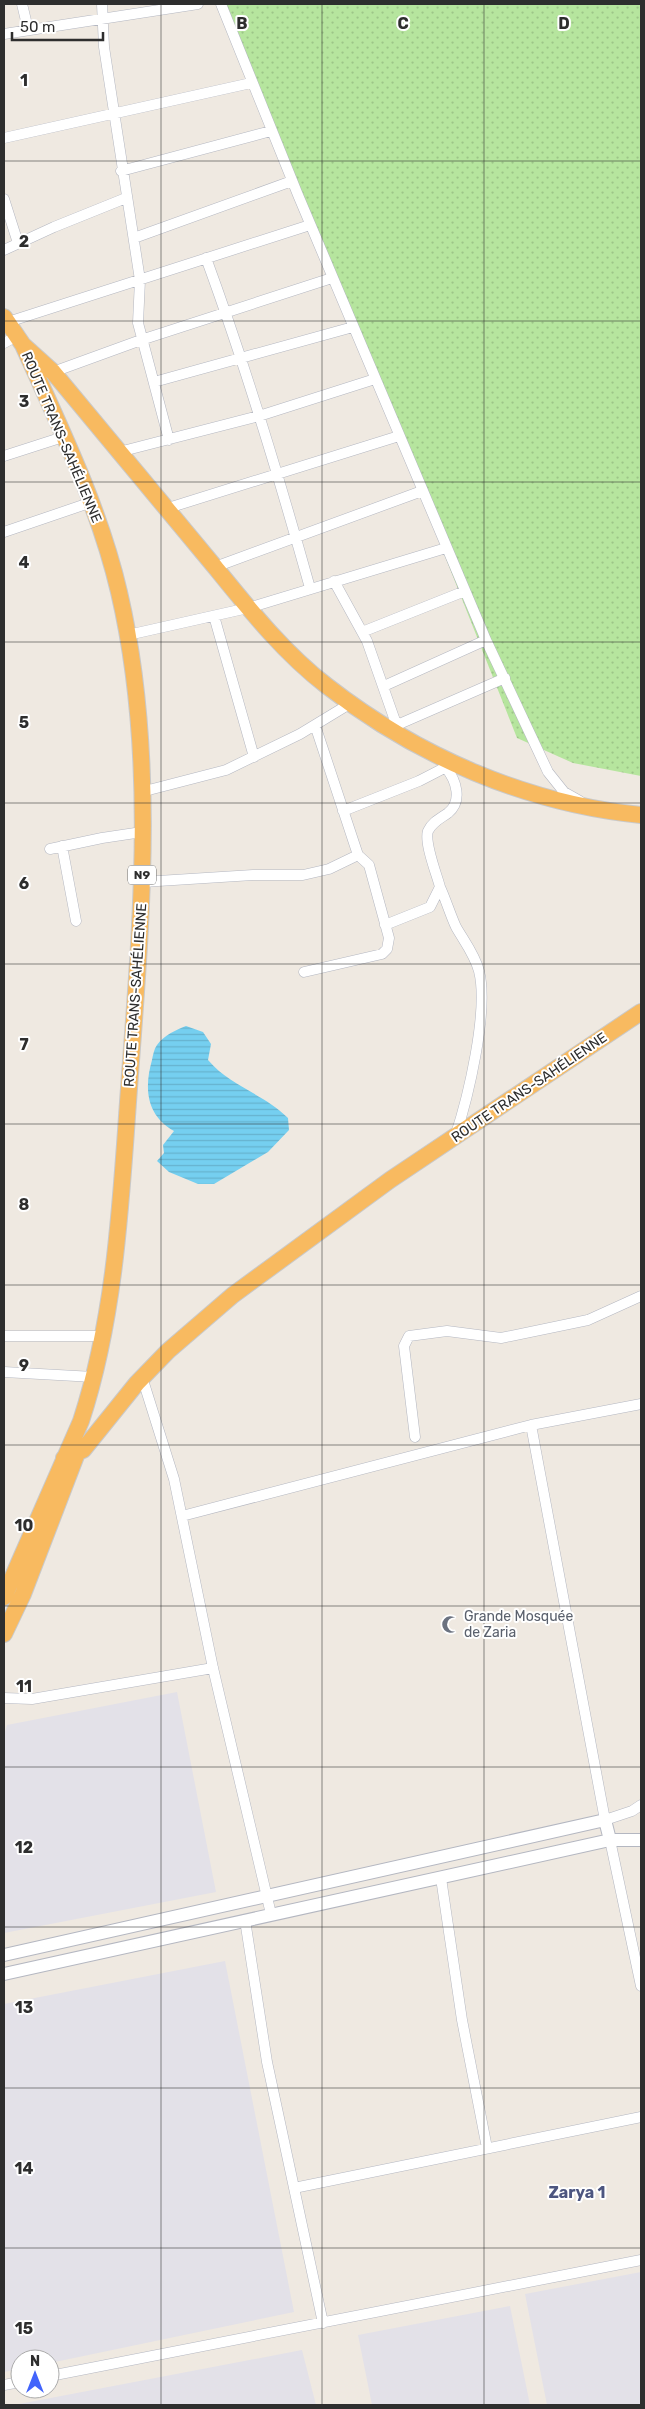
<svg xmlns="http://www.w3.org/2000/svg" width="645" height="2409" font-family="Rubik,sans-serif">
<defs>
<pattern id="park-dots" width="8" height="8" patternUnits="userSpaceOnUse" patternTransform="scale(1.25)"><rect width="8" height="8" fill="#b6e59e"/><path d="M2 2h.1M6 6h.1" fill="none" stroke="#9dc588" stroke-width="1.8" stroke-linecap="round"/></pattern>
<pattern id="water-rules" width="6" height="5" patternUnits="userSpaceOnUse" patternTransform="scale(1.25)"><rect width="6" height="5" fill="#75cff0"/><path d="M0 2.5h6" fill="none" stroke="#66b2ce"/></pattern>
</defs>
<rect width="100%" height="100%" fill="#efe9e1"/>
<!-- industrial -->
<path fill="#e3e1e8" d="M177,1692L216,1892L4,1933V1735L7,1725Z
M225,1961L294,2312L50,2363V2359H20V2369L4,2372V2004Z
M641,2272V2405H547L525,2294Z
M510,2306L530,2405H372L358,2335Z
M302,2350L316,2405H14Z"/>
<!-- park -->
<path fill="url(#park-dots)" d="M218,4H641V776L573,763L517,738L429,516Z"/>
<!-- water -->
<path fill="url(#water-rules)" d="M186,1026L203,1032L211,1044L208,1060C230,1086 264,1094 288,1118L289,1130L268,1152L214,1184H198L169,1172L157,1161L164,1153L163,1145L174,1131C146,1115 144,1088 152,1060C153,1055 154,1049 157,1045C164,1035 176,1030 186,1026Z"/>
<g fill="none" stroke-linecap="round" stroke-linejoin="round">
<defs>
<path id="minor" d="M22,4L28,29
M102,4L104,47L140,280L138,323L169,440
M221,4L298,195L486,640L548,772L564,792L580,801
M4,34L198,4
M4,138L251,83
M121,171L271,131
M4,199L18,243
M134,238L292,181
M4,250L54,227L126,198
M206,258C246,367 279,477 310,588
M8,322L310,225
M4,343L17,336
M53,372L141,340L332,278
M154,382L353,327
M119,452L259,416L375,379
M4,456L63,437
M165,509L399,436
M4,532L92,502
M215,567L422,491
M334,581L367,641L400,735
M214,616L254,757
M362,632L465,591
M128,635L248,608L446,548
M384,686L486,640
M397,725L505,678
M141,792L226,770L300,734L351,703
M343,811L419,781L450,765
M62,846L76,921
M50,849L102,838L142,832
M142,882L253,875H303L329,869L358,855
M440,887C446,900 450,914 456,927C464,941 475,955 479,971C489,1011 468,1098 455,1137
M385,925L430,907L440,887C437,875 424,843 428,831C432,822 441,818 448,813C463,801 456,780 446,768
M304,972L382,954L387,949L389,938L369,865L358,855L355,846L315,725
M4,1336H103
M4,1372L94,1377
M142,1377L174,1479L213,1668L271,1914
M531,1425L605,1820L632,1811L641,1805
M415,1437L404,1346L409,1336L447,1331L501,1338L588,1320L641,1296
M182,1516L531,1425L641,1404
M4,1698L32,1699L213,1668
M610,1840L641,1986
M441,1878L462,2020L487,2148
M245,1920L267,2062L323,2323
M294,2188L641,2117
M50,2376L641,2260
M4,2385L20,2382"/>
<path id="tertiary" d="M4,1955L605,1820L610,1840
M4,1974L610,1840H641"/>
<path id="trunk" d="M4,317L23,345L53,372C107,437 161,502 215,567C249,609 284,653 327,686C417,756 527,804 641,815
M64,1458L83,1450L137,1383L168,1351L233,1295L390,1180L641,1012
M4,1597L81,1421C116,1314 121,1199 129,1088C141,924 157,754 119,592C99,506 59,425 23,345
M4,1634L23,1594L79,1448"/>
</defs>
<!-- minor casing -->
<use href="#minor" stroke="#b4b7c1" stroke-width="11"/>
<!-- tertiary casing -->
<use href="#tertiary" stroke="#b4b7c1" stroke-width="14"/>
<!-- trunk casing -->
<use href="#trunk" stroke="#c9c9c9" stroke-width="18"/>
<!-- minor -->
<use href="#minor" stroke="#fff" stroke-width="10"/>
<!-- tertiary -->
<use href="#tertiary" stroke="#fff" stroke-width="12"/>
<!-- trunk -->
<use href="#trunk" stroke="#f8ba60" stroke-width="16"/>
</g>
<!-- grid -->
<path fill="none" stroke="#2e2e2e" stroke-width="1" stroke-opacity="0.55" d="M161,4V2405M322,4V2405M484,4V2405M4,161H641M4,321H641M4,482H641M4,642H641M4,803H641M4,964H641M4,1124H641M4,1285H641M4,1445H641M4,1606H641M4,1767H641M4,1927H641M4,2088H641M4,2248H641"/>
<!-- icons -->
<defs>
<symbol id="mosque-bare" viewBox="-9 -9 18 18"><path d="M3.5-4.9A6 6 0 1 0 3.5 4.9A5 5 0 1 1 3.5-4.9Z" fill="#6b7280" stroke="#fff" stroke-width="2.5" paint-order="stroke"/></symbol>
</defs>
<g fill-rule="evenodd">
<use href="#mosque-bare" x="438" y="1612" width="25" height="25"/>
</g>
<g text-anchor="middle" stroke-width="4" stroke-linejoin="round" paint-order="stroke">
<!-- shield labels -->
<rect fill="#fff" stroke="#6d6d6d" stroke-width="1" x="128" y="865.5" width="28" height="19" rx="4"/>
<g font-size="12" font-weight="bold" fill="#2e2e2e">
<text x="142" y="879">N9</text>
</g>
<!-- street labels -->
<g font-size="14" fill="#2e2e2e" stroke="#fff">
<text transform="translate(62 437) rotate(67)" y="5">ROUTE TRANS-SAHÉLIENNE</text>
<text transform="translate(135 995) rotate(-86)" y="5">ROUTE TRANS-SAHÉLIENNE</text>
<text transform="translate(529 1087) rotate(-34)" y="5">ROUTE TRANS-SAHÉLIENNE</text>
</g>
<!-- worship labels -->
<g font-size="14" fill="#5b616d" stroke="#fff" text-anchor="start">
<text x="464" y="1621">Grande Mosquée<tspan x="464" dy="16">de Zaria</tspan></text>
</g>
<!-- quarter labels -->
<g font-size="16" font-weight="bold" fill="#4d5680" stroke="#fff">
<text x="577" y="2198">Zarya 1</text>
</g>
</g>
<g font-size="16" text-anchor="middle" font-weight="bold" fill="#2e2e2e" stroke="#fff" stroke-width="4" stroke-linejoin="round" paint-order="stroke">
<text x="242" y="29">B</text>
<text x="403" y="29">C</text>
<text x="564" y="29">D</text>
<text x="24" y="86">1</text>
<text x="24" y="247">2</text>
<text x="24" y="407">3</text>
<text x="24" y="568">4</text>
<text x="24" y="728">5</text>
<text x="24" y="889">6</text>
<text x="24" y="1050">7</text>
<text x="24" y="1210">8</text>
<text x="24" y="1371">9</text>
<text x="24" y="1531">10</text>
<text x="24" y="1692">11</text>
<text x="24" y="1853">12</text>
<text x="24" y="2013">13</text>
<text x="24" y="2174">14</text>
<text x="24" y="2334">15</text>
</g>
<!-- border -->
<rect width="645" height="2409" fill="none" stroke="#2e2e2e" stroke-width="10"/>
<!-- north arrow -->
<g transform="translate(35 2374)"><circle r="24" fill="#ffffff" stroke="#ababab"/>
<path d="M0-4L9 19L0 12L-9 19Z" fill="#4264fb"/>
<text y="-8" font-size="14" font-weight="bold" text-anchor="middle" fill="#2e2e2e">N</text>
</g>
<!-- scale -->
<path d="M12 32v8h91v-8" fill="none" stroke="#2e2e2e" stroke-width="2.5"/>
<text x="20" y="32" font-size="15" fill="#2e2e2e" stroke="#ffffff" stroke-width="4" paint-order="stroke">50 m</text>
</svg>
